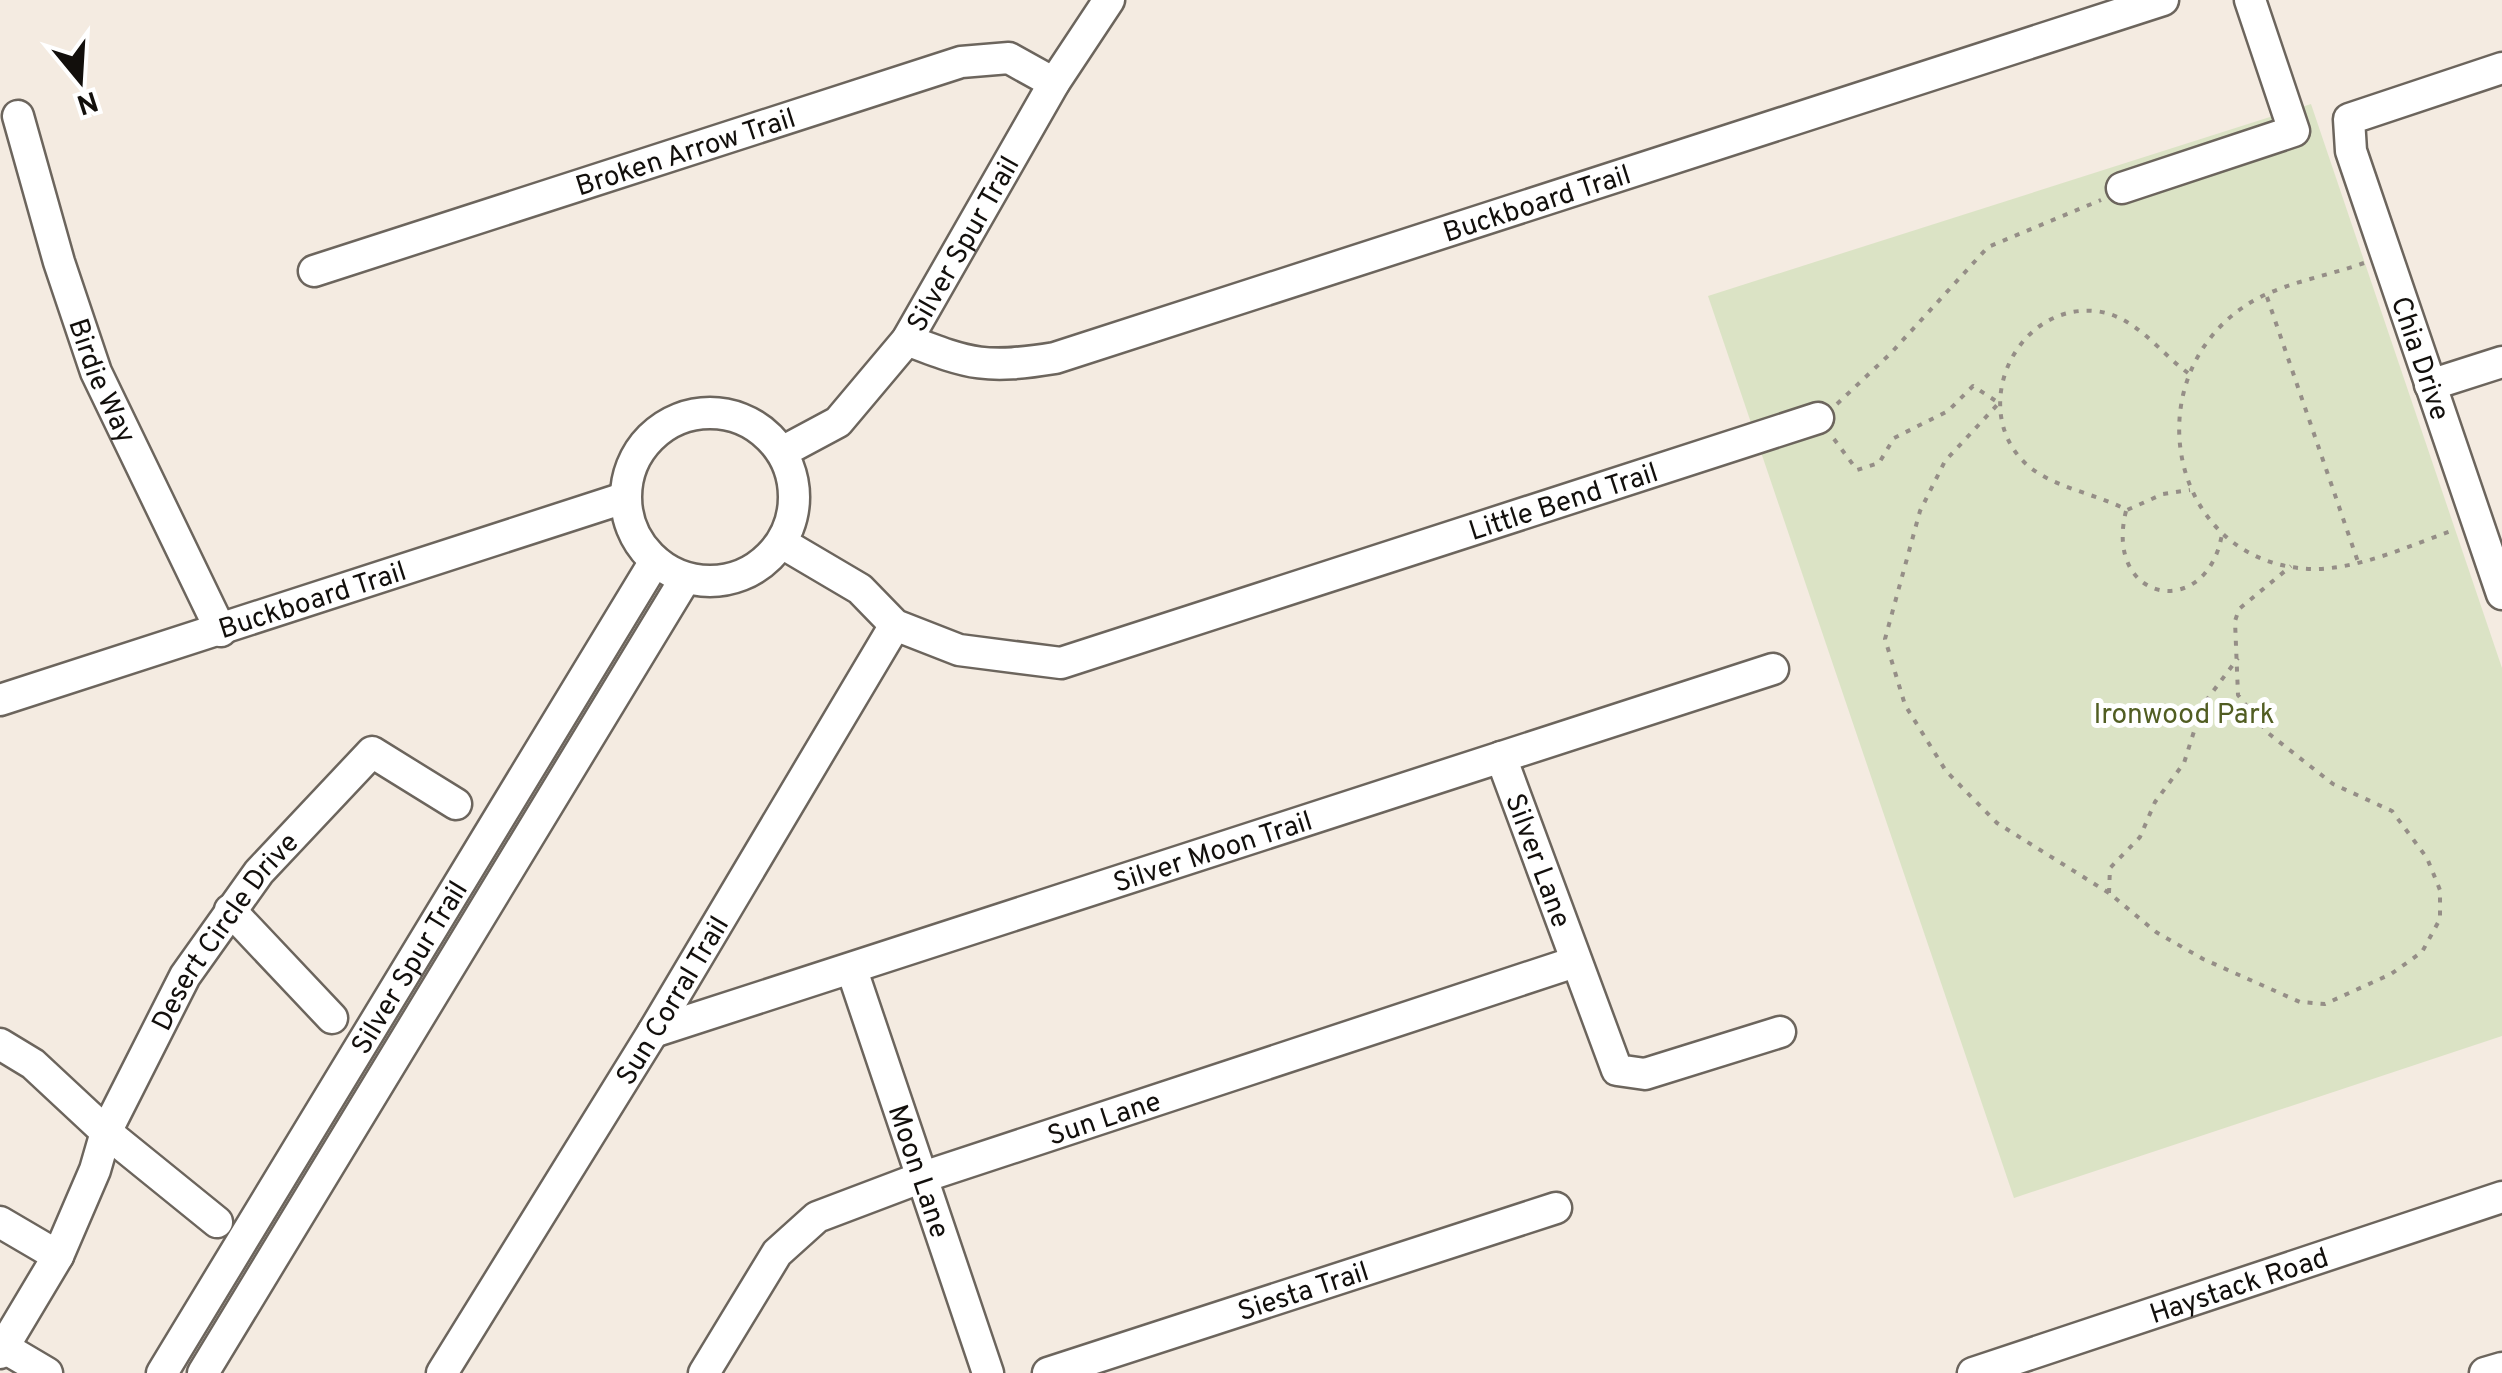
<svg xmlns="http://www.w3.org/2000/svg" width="2502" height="1373" font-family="Overpass,sans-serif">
<rect width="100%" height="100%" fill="#f4ebe1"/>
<!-- green -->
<path fill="#dbe3c5" d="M2311,104L2502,668V1036L2014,1198L1708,296Z"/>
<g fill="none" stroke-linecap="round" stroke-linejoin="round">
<defs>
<g id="minor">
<path id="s1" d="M2502,68L2349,119L2351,151L2502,594"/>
<path id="s2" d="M18,116L59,262L96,372L221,631"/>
<path d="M2122,188L2294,131L2250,0"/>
<path id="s3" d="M314,271L961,62L1009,58L1054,83"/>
<path id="s4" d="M907,340C971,365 987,369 1055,358L2163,0"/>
<path d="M2430,385L2502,362"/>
<circle cx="710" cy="497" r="84"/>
<path id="s5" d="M782,452L838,422L907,340L1054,83L1109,0"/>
<path id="s6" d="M782,543L860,589L895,625L959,650L1061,663L1818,418"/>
<path id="s7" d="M0,700L624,498"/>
<path id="s8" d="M1501,757L1617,1070L1645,1074L1780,1032"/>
<path d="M230,910L332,1018"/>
<path id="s9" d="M852,970L988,1373"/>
<path id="s10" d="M653,1032L1773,669"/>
<path d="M0,1044L33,1064L106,1132L217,1222"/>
<path d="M0,1222L58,1256"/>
<path d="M3,1347L47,1373"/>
<path id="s11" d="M0,1353L58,1256L95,1170L106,1132L185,976L259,872L372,752L456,804"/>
<path id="s12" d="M162,1373L655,561"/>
<path d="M203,1373L685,579"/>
<path id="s13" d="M442,1373L653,1032L895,625"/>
<path id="s14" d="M704,1373L777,1253L817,1217L920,1178L1575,962"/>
<path id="s15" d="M1048,1373L1556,1208"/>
<path id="s16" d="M1973,1373L2502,1197"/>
<path d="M2485,1373L2502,1368"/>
</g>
</defs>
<!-- minor casing -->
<use href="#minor" stroke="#6c655d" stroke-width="35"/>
<!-- path -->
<path stroke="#958e87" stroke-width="4" stroke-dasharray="5 8" stroke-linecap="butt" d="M2364,263C2325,277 2275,284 2242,308C2132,385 2173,567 2314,569C2360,569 2411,545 2454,530
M2267,297L2358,562
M2188,373C2159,352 2135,315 2095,311C2016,304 1969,407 2024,462C2049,487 2095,493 2127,510L2163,494L2190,490
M1837,404L1891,353L1988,247L2101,200
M1834,439L1857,470L1879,463L1894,438L1948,411L1973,386L1999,403L1945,461L1920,511L1885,639L1905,705L1946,771L1997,823L2109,893L2156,932L2203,959L2300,1002L2325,1004L2391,974L2422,952L2440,919V890L2427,858L2392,811L2333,784L2310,766L2268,733L2238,695L2235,621L2239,609L2291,566
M2126,511C2103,603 2207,622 2222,534
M2109,893L2110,868L2140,837L2155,802L2184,763L2202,706L2238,658"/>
<!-- minor -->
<use href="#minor" stroke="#fff" stroke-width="30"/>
</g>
<g text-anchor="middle" stroke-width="10" stroke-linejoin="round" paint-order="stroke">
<!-- street labels -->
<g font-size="28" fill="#120f0c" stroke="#fff">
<text dy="10" stroke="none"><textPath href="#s3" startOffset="390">Broken Arrow Trail</textPath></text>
<text dy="10" stroke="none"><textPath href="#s4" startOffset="658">Buckboard Trail</textPath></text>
<text dy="10" stroke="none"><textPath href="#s5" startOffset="282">Silver Spur Trail</textPath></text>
<text dy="10" stroke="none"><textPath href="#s1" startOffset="412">Chia Drive</textPath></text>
<text dy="10" stroke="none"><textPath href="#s2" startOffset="278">Birdie Way</textPath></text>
<text dy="10" stroke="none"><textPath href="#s6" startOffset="840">Little Bend Trail</textPath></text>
<text dy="10" stroke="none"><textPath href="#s7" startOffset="328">Buckboard Trail</textPath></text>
<text dy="10" stroke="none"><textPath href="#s10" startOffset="588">Silver Moon Trail</textPath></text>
<text dy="10" stroke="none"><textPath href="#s8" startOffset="110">Silver Lane</textPath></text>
<text dy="10" stroke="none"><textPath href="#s11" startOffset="480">Desert Circle Drive</textPath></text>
<text dy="10" stroke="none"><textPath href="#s12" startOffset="475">Silver Spur Trail</textPath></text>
<text dy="10" stroke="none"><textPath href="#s13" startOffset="438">Sun Corral Trail</textPath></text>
<text dy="10" stroke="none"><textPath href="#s14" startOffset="498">Sun Lane</textPath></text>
<text dy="10" stroke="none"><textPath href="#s9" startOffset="212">Moon Lane</textPath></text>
<text dy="10" stroke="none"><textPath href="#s16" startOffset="280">Haystack Road</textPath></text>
<text dy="10" stroke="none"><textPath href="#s15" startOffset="268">Siesta Trail</textPath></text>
</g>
<!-- park labels -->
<g font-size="28" fill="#515d22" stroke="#fff">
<text x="2184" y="723">Ironwood Park</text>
</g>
</g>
<!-- north arrow -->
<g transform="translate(80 80) rotate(162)" stroke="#ffffff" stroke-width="8" paint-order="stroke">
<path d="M0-8L18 38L0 25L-18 38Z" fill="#120f0c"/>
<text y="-15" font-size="28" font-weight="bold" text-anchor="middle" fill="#120f0c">N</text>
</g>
</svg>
